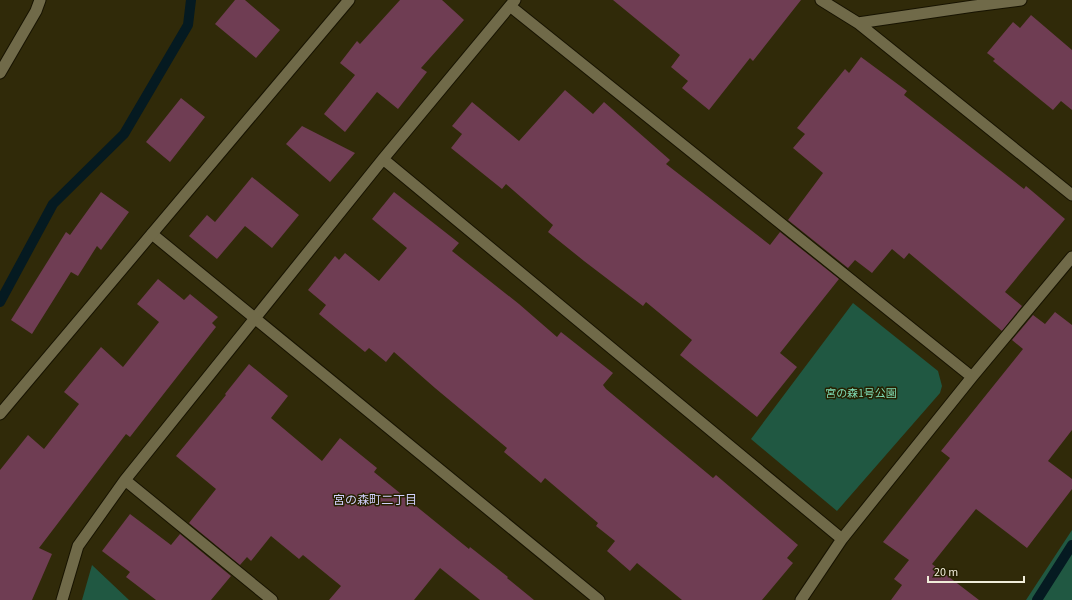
<svg xmlns="http://www.w3.org/2000/svg" width="1072" height="600" font-family="'Source Sans 3','Noto Sans JP',sans-serif">
<rect width="100%" height="100%" fill="#302a09"/>
<!-- green -->
<path fill="#205842" d="M853,303L938,371L942,386L940,393L837,511L751,439Z
M1072,530V600H1026Z
M92,565L129,600H82Z"/>
<g fill="none" stroke-linecap="round" stroke-linejoin="round">
<!-- stream -->
<path stroke="#051a21" stroke-width="10" d="M0,302L53,204L124,134L188,25L191,0
M1037,600L1072,545"/>
</g>
<!-- building -->
<path fill="#6f3d53" d="M235,0H245L280,30L256,58L215,24Z
M400,0H442L464,20L421,68L427,72L398,109L377,92L345,132L324,114L355,75L340,63L357,41L360,44Z
M613,0H801L753,61L750,58L709,110L682,88L688,81L671,67L680,55Z
M1031,15L1072,50V110L1061,101L1053,110L993,61L995,59L987,53L1013,22L1020,28Z
M861,57L907,91L904,95L1024,189L1026,186L1065,219L1005,292L1022,306L1002,331L909,253L904,259L892,249L872,273L855,260L848,268L788,220L823,173L793,148L805,134L797,128L845,69L849,73Z
M565,90L593,114L604,102L670,160L666,164L770,245L780,232L839,279L780,353L797,367L757,417L680,355L692,340L646,302L643,306L584,261L548,232L553,225L506,184L502,189L451,148L462,134L452,126L472,102L519,141Z
M181,98L205,117L170,162L146,142Z
M302,126L355,153L330,182L286,144Z
M252,177L299,215L272,248L245,226L217,259L189,236L207,215L215,222Z
M101,192L129,212L101,250L97,246L78,276L71,272L32,334L11,320L66,232L70,235Z
M394,192L459,243L452,251L519,304L557,337L561,332L613,373L603,385L606,389L713,478L716,475L798,545L787,558L793,563L762,600H682L637,563L630,571L607,551L615,541L596,526L598,523L545,478L541,483L504,452L507,448L435,388L394,352L386,362L369,348L365,352L319,314L326,305L308,290L335,256L339,260L345,253L379,281L407,248L372,219Z
M158,279L184,300L190,294L218,317L212,323L216,327L130,437L126,434L39,548L52,554L32,600H0V470L28,435L44,449L79,404L64,392L101,347L123,367L159,322L137,304Z
M1055,312L1072,325V430L1048,461L1072,479V489L1027,548L976,509L932,564L979,600H891L902,585L894,579L909,560L883,542L950,458L941,451L1023,349L1012,340L1033,315L1045,324Z
M249,364L288,396L271,418L322,461L340,438L377,468L374,472L469,549L470,547L508,577L507,578L534,600H480L440,568L414,600H329L341,586L303,555L299,559L271,536L251,561L247,557L240,565L189,523L216,489L176,456L226,395L225,394Z
M130,514L171,545L180,534L231,576L211,600H156L126,577L130,572L102,551Z"/>
<g fill="none" stroke-linecap="round" stroke-linejoin="round">
<defs>
<path id="service" d="M0,73L36,11L40,0"/>
<path id="minor" d="M821,0L858,23L1072,195
M510,6L972,377
M858,23L974,6L1021,0
M383,159L842,539
M152,234L599,600
M125,480L272,600
M62,600L78,546L125,480L383,159L515,0
M801,600L842,539L972,377L1072,257"/>
<path id="tertiary" d="M0,414L349,0"/>
</defs>
<!-- service casing -->
<use href="#service" stroke="#171300" stroke-width="13"/>
<!-- minor casing -->
<use href="#minor" stroke="#171300" stroke-width="13"/>
<!-- tertiary casing -->
<use href="#tertiary" stroke="#171300" stroke-width="13"/>
<!-- service -->
<use href="#service" stroke="#706a49" stroke-width="11"/>
<!-- minor -->
<use href="#minor" stroke="#706a49" stroke-width="11"/>
<!-- tertiary -->
<use href="#tertiary" stroke="#706a49" stroke-width="11"/>
</g>
<g text-anchor="middle" stroke-width="3" stroke-linejoin="round" paint-order="stroke">
<!-- park labels -->
<g font-size="11" fill="#7fdcb4" stroke="#262101">
<text x="861" y="397">宮の森1号公園</text>
</g>
<!-- neighbourhood labels -->
<g font-size="12" fill="#d1d0fb" stroke="#262101">
<text x="375" y="504">宮の森町二丁目</text>
</g>
</g>
<!-- scale -->
<path d="M928 576v6h96v-6" fill="none" stroke="#f0edda" stroke-width="2"/>
<text x="934" y="576" font-size="12" fill="#f0edda" stroke="#262101" stroke-width="3" paint-order="stroke">20 m</text>
</svg>
